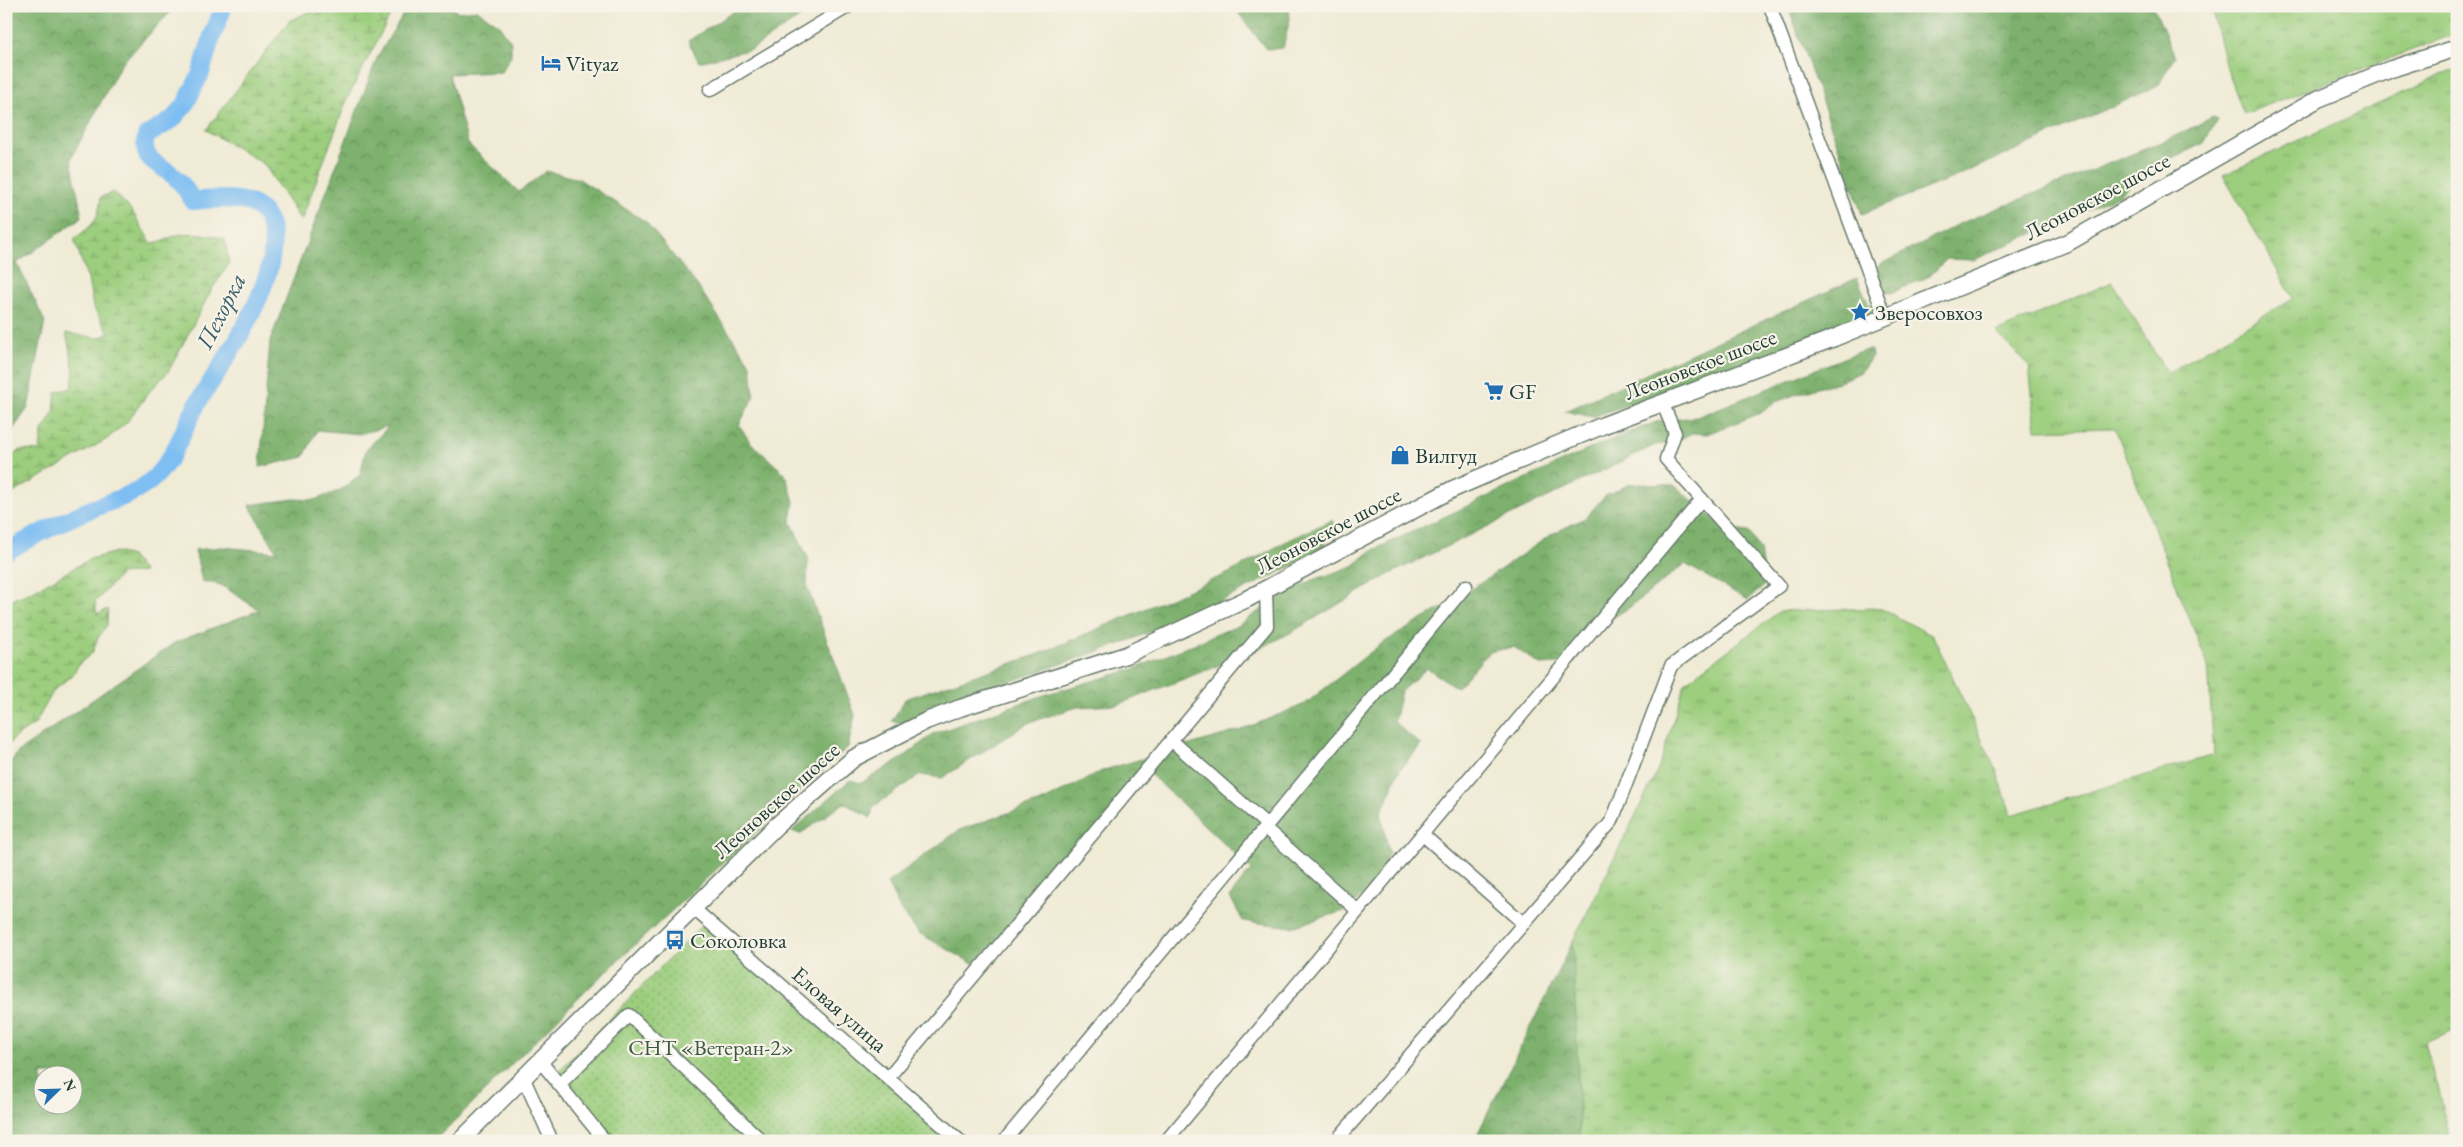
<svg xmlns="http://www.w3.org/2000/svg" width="2463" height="1147" font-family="'EB Garamond',serif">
<defs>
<pattern id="grass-tufts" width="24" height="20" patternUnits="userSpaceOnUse" patternTransform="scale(1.25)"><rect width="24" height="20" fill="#9cce7e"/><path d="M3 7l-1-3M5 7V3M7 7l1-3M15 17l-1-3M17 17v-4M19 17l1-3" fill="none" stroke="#7fa868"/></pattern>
<pattern id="forest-crowns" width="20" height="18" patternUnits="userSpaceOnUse" patternTransform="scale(1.25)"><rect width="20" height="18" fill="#7db16d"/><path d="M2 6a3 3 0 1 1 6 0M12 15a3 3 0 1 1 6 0" fill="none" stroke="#66915a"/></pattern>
<pattern id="wetland-marsh" width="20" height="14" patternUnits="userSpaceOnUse" patternTransform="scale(1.25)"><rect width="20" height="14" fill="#9cce7e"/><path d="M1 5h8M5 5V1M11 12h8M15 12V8" fill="none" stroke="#7fa868"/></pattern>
<pattern id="garden-dots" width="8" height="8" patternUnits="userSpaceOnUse" patternTransform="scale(1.25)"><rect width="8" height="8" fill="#9cce7e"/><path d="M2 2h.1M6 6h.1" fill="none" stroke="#7fa868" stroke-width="1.8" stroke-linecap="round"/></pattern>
</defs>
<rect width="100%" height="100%" fill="#f7f3e8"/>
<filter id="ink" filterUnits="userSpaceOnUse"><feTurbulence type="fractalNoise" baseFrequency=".02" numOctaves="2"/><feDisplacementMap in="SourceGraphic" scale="10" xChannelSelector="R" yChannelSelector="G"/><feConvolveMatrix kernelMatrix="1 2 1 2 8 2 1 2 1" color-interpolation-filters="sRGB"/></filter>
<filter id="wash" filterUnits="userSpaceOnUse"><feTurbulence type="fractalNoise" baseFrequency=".0096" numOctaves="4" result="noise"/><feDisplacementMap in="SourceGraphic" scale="20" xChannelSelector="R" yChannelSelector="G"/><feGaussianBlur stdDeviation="1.12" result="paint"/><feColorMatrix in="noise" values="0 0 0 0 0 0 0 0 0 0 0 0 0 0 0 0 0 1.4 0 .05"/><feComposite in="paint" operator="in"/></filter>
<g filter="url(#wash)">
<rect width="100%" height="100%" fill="#f0ebd5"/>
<!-- grass -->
<path fill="url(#grass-tufts)" stroke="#5e8659" d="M2211,6H2457V33L2244,114L2225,64Z
M2457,68V1028L2425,1042L2451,1141H1580L1573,941L1658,770L1685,683L1780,611L1880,608L1933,636L1998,774L2011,815L2214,755L2208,666L2115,428L2036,430L2029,366L1996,332L2112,282L2167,373L2293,298L2223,175Z"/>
<!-- forest -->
<path fill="url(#forest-crowns)" stroke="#4e7750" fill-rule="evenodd" d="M6,6H176L121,64L71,159L82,217L17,263L45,322L28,408L6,440Z
M408,6H450L458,12L477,10L499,25L511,42V56L501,72L449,74L468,144L519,192L546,171L579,179L646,222L697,285L751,365L754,396L739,425L750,442L785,474L794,501L791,522L808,558L807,587L855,715L848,747L592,985L434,1141H6V768L18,752L174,643L259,610L221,585L202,581L195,550L222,547L277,552L249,505L294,499L314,500L339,491L360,475L366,450L389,426L359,434L317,430L304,457L260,467L270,341L377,58ZM42,1074H72V1104H42Z
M742,6H817L752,49L699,62L688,41Z
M1233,6H1289L1290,19L1283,48L1266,49Z
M1788,6H2153L2175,56L2158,86L1960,175L1862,214Z
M2213,117L2217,120L2204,143L2150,168L2119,195L1974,260L1947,259L1930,276L1891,293L1883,290L1878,266L1961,223L2167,140Z
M1857,278L1874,316L1593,417L1565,411Z
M1871,350L1872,356L1861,372L1838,382L1794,395L1776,402L1761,413L1707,434L1692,433L1672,443L1655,445L1388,575L1290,633L1250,653L1117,705L1077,707L1028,723L942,778L920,775L873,807L871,818L844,803L800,834L792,831L850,780L861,783L904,757L933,734L1047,694L1134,669L1239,625L1282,595L1313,580L1353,566L1371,551L1598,445L1659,421L1697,417L1861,351Z
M1630,484L1674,485L1726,529L1749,532L1760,550L1765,585L1748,600L1685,564L1630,607L1592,631L1574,663L1540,665L1514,647L1489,652L1457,688L1427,668L1401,691L1394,722L1421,745L1399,771L1381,813L1389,853L1372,887L1347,910L1292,927L1243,921L1230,897L1251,869L1147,771L977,966L919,933L901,911L887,883L959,830L1046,800L1104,770L1241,730L1305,704L1381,644L1459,598L1552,534L1585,518L1605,496Z
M1332,520L1335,526L1320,552L1213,605L1126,642L1017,679L906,724L892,721L905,699L1039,654L1229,573L1285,542Z
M1573,941L1580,1141H1474Z"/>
<!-- wetland -->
<path fill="url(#wetland-marsh)" stroke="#5e8659" d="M323,6H395L348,97L301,221L264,164L206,130L289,21Z
M114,192L132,211L151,243C163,242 167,238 178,235C191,231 212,235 225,239L229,264L212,289L168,372L150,391L127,422L107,439L6,497V460L21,450L40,451L42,431L54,412L56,392L72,388L74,370L66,333L98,338L109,333L93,307L88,279L74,239C93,225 98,222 101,197Z
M117,552L131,556L144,572L121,574L95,602L97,614L108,609L107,625L98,638L92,653L79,664L72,676L54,690L35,724L15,737L6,748V602L33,591L90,559Z"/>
<!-- garden -->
<path fill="url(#garden-dots)" stroke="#5e8659" d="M707,920L960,1141H605L553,1077Z"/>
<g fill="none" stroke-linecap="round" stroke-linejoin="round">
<!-- river -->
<path stroke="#7ebef2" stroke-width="18" d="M6,552C31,537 57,524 84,512C107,502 136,496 155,477C179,452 183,427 200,399C225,360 300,255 262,211C249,195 211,199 193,201C188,193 183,184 176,178C160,162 140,163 146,136L172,120L185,105L201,73L211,39L224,6"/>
</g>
</g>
<g filter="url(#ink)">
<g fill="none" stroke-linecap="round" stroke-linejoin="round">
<defs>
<path id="minor" d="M1770,6L1885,317
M710,90L849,6
M1171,740L1267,825
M1265,828L1358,911
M1422,834L1523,923
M693,908L960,1141
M541,1062L605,1141
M888,1078L1267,626L1266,589
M524,1079L552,1141
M559,1085L629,1015L762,1141
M1004,1141L1466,586
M1166,1141L1702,499
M1336,1141L1612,821L1671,666L1779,586L1666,459L1675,433L1662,402"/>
<path id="major" d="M460,1141L776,826L854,758L926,721L960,708L1126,655L1247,599L1453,489L1506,466L1604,425L1834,338L2069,242L2318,99L2391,69L2457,48"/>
</defs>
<!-- minor casing -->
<use href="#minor" stroke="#687a6c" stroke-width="15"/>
<!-- major casing -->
<use href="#major" stroke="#687a6c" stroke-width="19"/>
<!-- minor -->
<use href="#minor" stroke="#fff" stroke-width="12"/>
<!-- major -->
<use href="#major" stroke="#fff" stroke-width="16"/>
</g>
</g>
<!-- icons -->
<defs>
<symbol id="hotel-bare" viewBox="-9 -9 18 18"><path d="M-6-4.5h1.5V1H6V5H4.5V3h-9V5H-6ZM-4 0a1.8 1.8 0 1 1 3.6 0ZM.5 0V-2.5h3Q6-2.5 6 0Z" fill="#1f6fb2" stroke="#f7f3e8" stroke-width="2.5" paint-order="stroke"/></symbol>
<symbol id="sight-bare" viewBox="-9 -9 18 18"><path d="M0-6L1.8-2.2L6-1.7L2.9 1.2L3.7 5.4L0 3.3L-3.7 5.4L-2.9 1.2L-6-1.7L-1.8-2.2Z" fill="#1f6fb2" stroke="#f7f3e8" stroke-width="2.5" paint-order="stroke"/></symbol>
<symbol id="supermarket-bare" viewBox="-9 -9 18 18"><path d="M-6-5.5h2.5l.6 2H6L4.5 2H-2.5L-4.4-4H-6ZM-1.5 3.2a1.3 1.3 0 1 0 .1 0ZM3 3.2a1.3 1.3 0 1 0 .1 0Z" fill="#1f6fb2" stroke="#f7f3e8" stroke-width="2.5" paint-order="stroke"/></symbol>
<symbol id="shop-bare" viewBox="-9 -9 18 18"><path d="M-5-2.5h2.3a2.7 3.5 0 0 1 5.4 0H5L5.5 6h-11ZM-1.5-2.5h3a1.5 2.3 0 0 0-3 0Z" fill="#1f6fb2" stroke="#f7f3e8" stroke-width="2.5" paint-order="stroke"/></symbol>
<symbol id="bus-bare" viewBox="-9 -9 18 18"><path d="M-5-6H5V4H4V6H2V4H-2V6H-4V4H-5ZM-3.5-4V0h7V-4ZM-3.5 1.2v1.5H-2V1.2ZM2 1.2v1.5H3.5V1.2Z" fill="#1f6fb2" stroke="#f7f3e8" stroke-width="2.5" paint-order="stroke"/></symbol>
</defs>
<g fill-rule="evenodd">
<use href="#hotel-bare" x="537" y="49" width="28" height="28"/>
<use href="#sight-bare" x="1846" y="298" width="28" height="28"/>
<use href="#supermarket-bare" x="1480" y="377" width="28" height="28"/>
<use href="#shop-bare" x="1386" y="441" width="28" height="28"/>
<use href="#bus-bare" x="661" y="926" width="28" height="28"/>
</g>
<g text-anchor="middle" stroke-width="4.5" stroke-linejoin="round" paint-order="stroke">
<!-- poi labels -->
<g font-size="22" fill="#1f3d34" stroke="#f7f3e8" text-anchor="start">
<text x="566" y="71">Vityaz</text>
<text x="1875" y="320">Зверосовхоз</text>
<text x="1509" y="399">GF</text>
<text x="1415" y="463">Вилгуд</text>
<text x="690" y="948">Соколовка</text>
</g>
<!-- street labels -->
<g font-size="22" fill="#1f3d34" stroke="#f7f3e8">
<text transform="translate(2097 196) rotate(-28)" y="8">Леоновское шоссе</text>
<text transform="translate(1700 364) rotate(-21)" y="8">Леоновское шоссе</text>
<text transform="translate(1328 530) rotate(-28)" y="8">Леоновское шоссе</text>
<text transform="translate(776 800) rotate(-42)" y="8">Леоновское шоссе</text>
<text transform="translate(840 1009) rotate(41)" y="8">Еловая улица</text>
</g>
<!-- park labels -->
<g font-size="22" fill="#385a43" stroke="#f7f3e8">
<text x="711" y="1055">СНТ «Ветеран-2»</text>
</g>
<!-- water labels -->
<g font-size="24" font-style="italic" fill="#375d64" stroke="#f7f3e8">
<text transform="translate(221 311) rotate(-63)" y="8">Пехорка</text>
</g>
</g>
<!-- margin -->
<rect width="2463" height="1147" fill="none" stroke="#f7f3e8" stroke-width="25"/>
<!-- north arrow -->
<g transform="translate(58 1090) rotate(67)"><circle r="24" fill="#f7f3e8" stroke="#a1aaa0"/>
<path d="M0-4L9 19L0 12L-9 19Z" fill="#1f6fb2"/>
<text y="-8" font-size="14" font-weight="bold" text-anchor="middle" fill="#1f3d34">N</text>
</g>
</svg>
